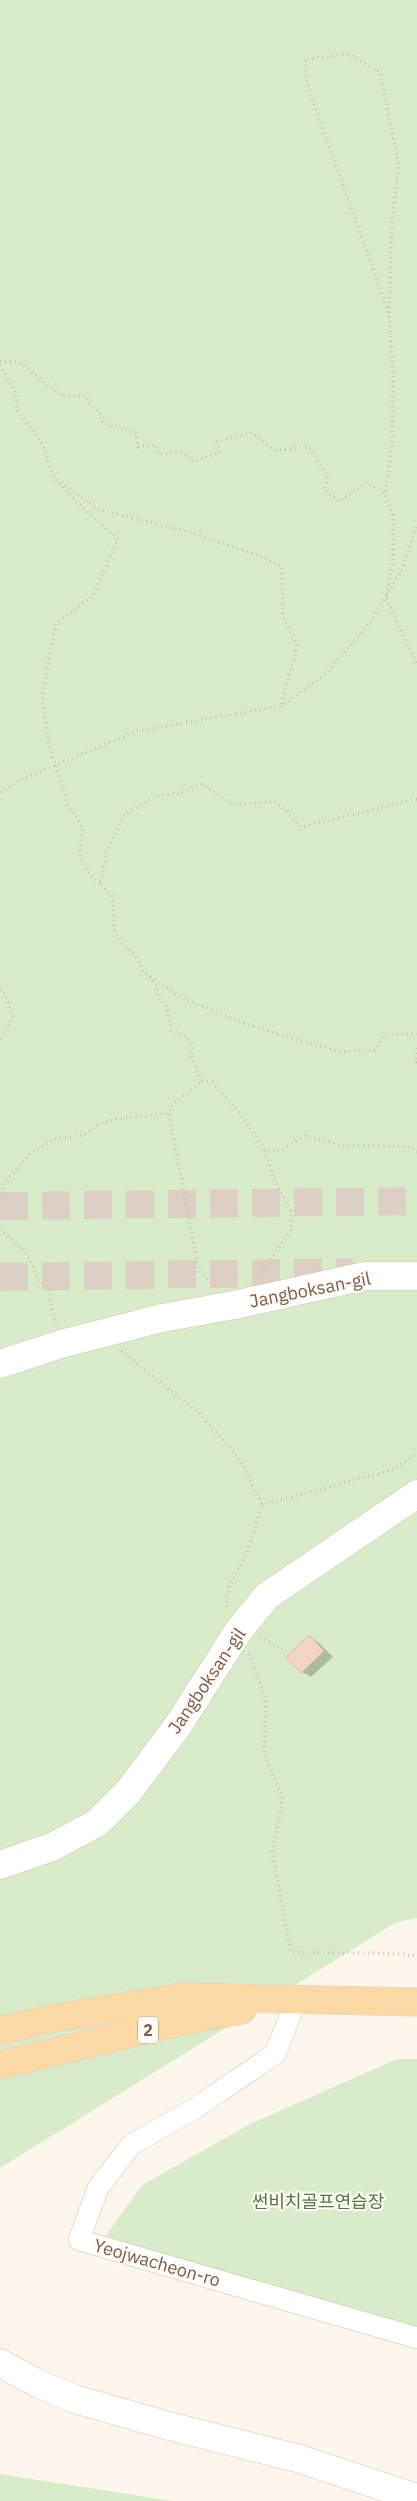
<svg xmlns="http://www.w3.org/2000/svg" width="417" height="2501" font-family="'IBM Plex Sans','Noto Sans KR',sans-serif">
<rect width="100%" height="100%" fill="#fdf6ec"/>
<!-- green -->
<path fill="#d8ecc9" d="M0,0H417V1918L395,1923L0,2168Z
M397,2059H417V2330L97,2248L142,2185L250,2124Z
M0,2474L172,2501H0Z"/>
<!-- shadow -->
<path fill="#0003" d="M309,1636L318,1642L333,1657L311,1677L302,1672Z"/>
<!-- building -->
<path fill="#f3d5c3" stroke="#e6bba3" d="M309,1635L324,1651L301,1673L286,1657Z"/>
<g fill="none" stroke-linecap="round" stroke-linejoin="round">
<!-- highway-tunnel -->
<path stroke="#dcd0c4" stroke-width="28" stroke-dasharray="28 14" stroke-linecap="butt" d="M0,1206L417,1201
M0,1277L353,1272"/>
<defs>
<path id="street" d="M297,1999L275,2054L194,2109L132,2144L98,2188L79,2240L417,2338"/>
<path id="secondary" d="M0,1364L61,1344L162,1318L234,1305L365,1276H417
M0,1865L52,1847L97,1823L129,1791L177,1727L239,1630L267,1596L417,1494
M0,2363L37,2383L75,2399L165,2425L300,2459L417,2498"/>
<path id="primary" d="M0,2031L49,2019L181,1997L417,2002
M0,2065L187,2020L242,2010"/>
</defs>
<!-- street casing -->
<use href="#street" stroke="#d1beb0" stroke-width="22"/>
<!-- secondary casing -->
<use href="#secondary" stroke="#d6c0b0" stroke-width="29"/>
<!-- primary casing -->
<use href="#primary" stroke="#dad1cd" stroke-width="29"/>
<!-- path -->
<path stroke="#d9b8a5" stroke-width="3" stroke-dasharray="1 4" stroke-linecap="butt" d="M389,313L392,222L399,165L380,72L349,54L305,59L308,88L389,313L393,374L392,445L385,494L393,515V558L386,598L417,665
M0,361L19,362L61,395L86,396L90,404L103,416L102,422L136,433L138,447L156,445L158,454L182,452L194,462L220,452L217,442L251,433L275,450L309,447L328,477L324,489L339,502L367,482L385,494
M0,365L16,394L17,410L41,441L54,478L83,508L118,539L93,596L56,623L42,695L49,745L68,805L83,828C78,861 77,860 100,884
M61,483L100,510L194,533L258,555L282,567L283,617L297,645L281,706
M0,792L18,781L137,731L281,706L326,674L372,620L402,570L417,525
M417,799L301,827L276,802L232,804L202,784L180,793L156,796L125,814L108,848L100,884L113,897L114,930L123,945L136,956L143,971L178,996L243,1023L338,1052L375,1050L386,1035L417,1034
M149,977L157,986V996L166,1005L171,1030L186,1036L193,1047L190,1054L202,1081L173,1104L169,1113L199,1271L216,1287
M0,990L4,992L13,1016L0,1042
M417,1048L415,1062L417,1063
M202,1081L212,1082L240,1113L265,1150L279,1151L305,1136L341,1145L412,1147L417,1152
M0,1194L5,1182L30,1154L54,1139L83,1135L99,1124L117,1119L169,1113
M0,1229L23,1250L33,1265L38,1280L50,1289L51,1308L56,1324
M259,1276L291,1230L292,1214L274,1178L265,1150
M121,1351L199,1413L240,1459L262,1505C256,1522 252,1542 244,1558C236,1576 224,1588 227,1609
M262,1505L395,1469L417,1453
M260,1637L285,1650
M249,1654L266,1700L264,1754L283,1799L272,1852L291,1952L385,1953L417,1956"/>
<!-- street -->
<use href="#street" stroke="#fff" stroke-width="21"/>
<!-- secondary -->
<use href="#secondary" stroke="#fff" stroke-width="28"/>
<!-- primary -->
<use href="#primary" stroke="#fbd9a5" stroke-width="28"/>
</g>
<g text-anchor="middle" stroke-width="4.5" stroke-linejoin="round" paint-order="stroke">
<!-- shield labels -->
<rect fill="#fffaf3" stroke="#a28b7f" stroke-width="1" x="138" y="2016.5" width="20" height="27" rx="4"/>
<g font-size="16" font-weight="bold" fill="#7a5c4d">
<text x="148" y="2036">2</text>
</g>
<!-- street labels -->
<g font-size="18" fill="#7a5c4d" stroke="#fffaf3">
<text transform="translate(310 1290) rotate(-11)" y="6">Jangboksan-gil</text>
<text transform="translate(207 1681) rotate(-56)" y="6">Jangboksan-gil</text>
<text transform="translate(157 2263) rotate(16)" y="6">Yeojwacheon-ro</text>
</g>
<!-- park labels -->
<g font-size="18" fill="#537a41" stroke="#fffaf3">
<text x="318" y="2208">썬비치골프연습장</text>
</g>
</g>
</svg>
